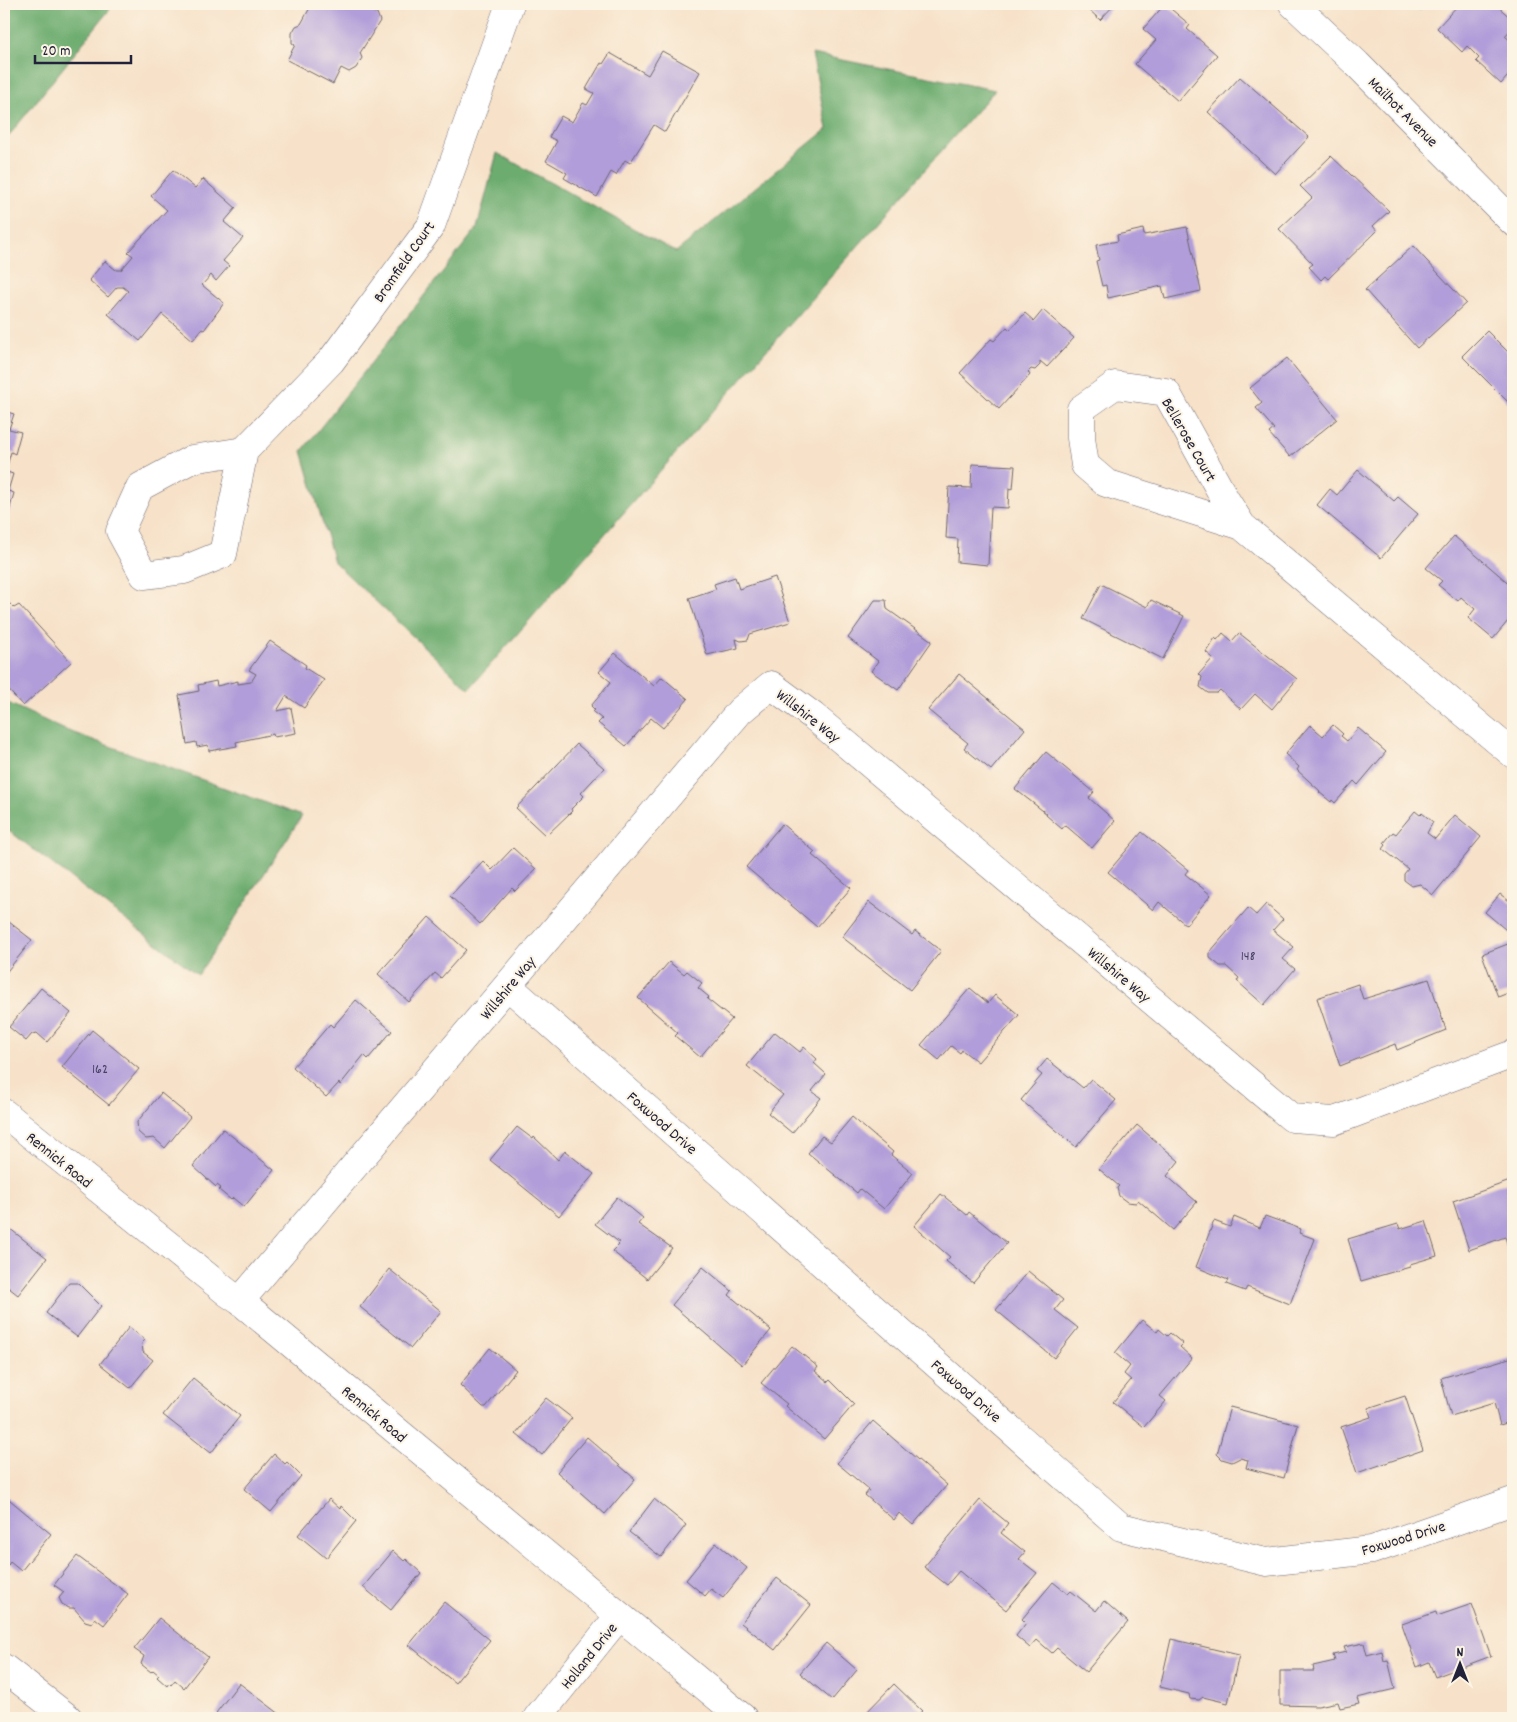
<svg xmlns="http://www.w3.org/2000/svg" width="1517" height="1722" font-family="Dekko,sans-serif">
<rect width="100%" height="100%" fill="#fcf5e5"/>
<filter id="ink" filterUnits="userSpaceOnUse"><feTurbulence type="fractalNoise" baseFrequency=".02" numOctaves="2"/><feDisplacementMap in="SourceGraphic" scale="10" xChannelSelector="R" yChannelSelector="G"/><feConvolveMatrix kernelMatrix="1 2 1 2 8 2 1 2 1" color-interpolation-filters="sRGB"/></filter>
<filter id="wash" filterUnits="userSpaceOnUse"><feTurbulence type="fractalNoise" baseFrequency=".0096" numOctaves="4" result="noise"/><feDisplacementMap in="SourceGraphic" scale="20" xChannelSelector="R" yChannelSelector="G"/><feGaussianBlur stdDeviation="1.12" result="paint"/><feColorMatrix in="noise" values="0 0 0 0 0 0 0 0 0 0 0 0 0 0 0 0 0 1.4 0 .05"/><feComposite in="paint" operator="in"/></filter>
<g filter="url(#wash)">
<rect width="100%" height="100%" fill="#f7e2c9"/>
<!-- forest -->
<path fill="#6cac6e" stroke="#476754" d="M4,4H114L4,142Z
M812,54L995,90L469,689L334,562L302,451L477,228L497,153L676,252L827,129Z
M4,701L63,729L302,816L198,975L4,827Z"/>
<g id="blocks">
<!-- building -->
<path fill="#b19dd9" d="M312,4H377L373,12L377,13L380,21L360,53L362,58L356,68L349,72L341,68L333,84L287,60L295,45L292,43V33L296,26L301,24Z
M1083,4H1115L1100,20Z
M1165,4L1190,25L1187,29L1217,55L1178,101L1135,64L1156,40L1143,29Z
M1413,4H1426L1420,11Z
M1459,4H1495L1513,20V27L1505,36L1513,43V70L1501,84L1476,61L1479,58L1467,46L1462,52L1437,28Z
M662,51L700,72L665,132L654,125L630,163L625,160L616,175L611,172L597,197L564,178L567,173L546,161L557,141L549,137L561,116L572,122L583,103L587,105L594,93L586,89L601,63L603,64L610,53L648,75Z
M1240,77L1309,137L1275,174L1208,112Z
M1331,156L1389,211L1373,226L1377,231L1328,279L1325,276L1321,280L1309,267L1313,264L1279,229L1312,198L1300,186Z
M173,170L195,188L203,179L236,208L224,222L243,238L223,261L229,266L216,281L211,275L202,285L224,303L204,330L202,329L193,340L162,314L140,341L108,314L128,291L123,287H117L108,297L89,280L105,261L116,270H121L133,256L128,252L167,210L151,196Z
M1187,227L1201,291L1165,299L1162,286L1108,298L1106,285L1102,286L1096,261L1099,260L1096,245L1118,241L1117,235L1143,229L1144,235Z
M1413,246L1466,303L1417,348L1365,290Z
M1043,310L1074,338L1047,367L1040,361V365L1035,370L1031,369L1028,372L1030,375L999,409L960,373L991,339L994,341L1007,327L1010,330L1025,313L1034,321Z
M1487,331L1513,357V407L1462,356Z
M1287,358L1337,419L1290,457L1269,433L1274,429L1256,408L1262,403L1250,388Z
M4,411L14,414L9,429L21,432L15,454L11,452L7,466L4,465Z
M972,464L1015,466L1013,489L1009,488L1008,508L991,507L988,565L957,562L958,539L946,538L949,487L971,488Z
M1358,470L1394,501L1398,497L1418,514L1381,558L1317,505L1330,489L1337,495Z
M4,471L13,474L8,491L14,493L4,530Z
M1454,536L1513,587V615L1493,639L1468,618L1475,609L1461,597L1458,601L1438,585L1442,581L1426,568Z
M735,577L739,589L775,577L790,622L750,634L748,640L741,641L736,639L738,648L707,655L689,598L716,589L714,584Z
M1101,584L1147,607L1151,600L1184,616L1163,659L1083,619Z
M4,598L14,608L19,605L71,662L23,706L4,685Z
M875,600H886L887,609L932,641L898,690L871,671L878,661L848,638Z
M1223,633L1232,641L1239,633L1297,679L1272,709L1255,694L1241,709L1220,690L1217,693H1208L1200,687L1202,677L1199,674L1213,658L1206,652L1215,638L1217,640Z
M270,641L306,665L305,668L324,680L304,708L286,696L277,711L291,708L296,733L274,737L273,734L236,742L237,746L209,751L208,745L197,747L196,742L187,744L179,695L199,691L198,685L216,681L217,686L238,681V684L251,682L256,674L249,670Z
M615,653L654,686L662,677L688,699L663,728L651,718L626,746L598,723L602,719L593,712L595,710L591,706L611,682L599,672Z
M959,674L1025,729L991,770L964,748L968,743L928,710Z
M1310,725L1323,736L1333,725L1343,734L1341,736L1347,741L1358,728L1386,752L1358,785L1354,781L1335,803L1332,800L1331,802L1319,792L1320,791L1297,770L1299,767L1285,754Z
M577,744L604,768L581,793L584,796L571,809L572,811L546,836L516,808Z
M1046,752L1094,792L1089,798L1115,821L1092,848L1065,825L1062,829L1046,815L1047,814L1015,789Z
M1415,811L1420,815L1422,813L1433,822L1427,833L1435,839L1455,815L1481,837L1433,895L1420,884L1412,886L1404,880V874L1408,869L1383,849L1386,845L1384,843L1393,832L1396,834Z
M782,824L815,852L812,855L851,888L817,927L746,867Z
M1142,832L1188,870L1185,874L1211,895L1186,925L1159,902L1153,910L1108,872Z
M513,848L536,869L515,891L512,888L480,924L450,896L483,861L492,870Z
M1500,894L1513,904V936L1485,912Z
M869,902L912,935L915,931L941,951L910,990L842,937Z
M1266,904L1283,919L1273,930L1294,947L1283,959L1295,969L1264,1005L1237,981L1239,978L1226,966H1220L1210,958V952L1248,908L1256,915Z
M429,917L466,950L441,978L435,973L409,1002L378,974Z
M4,918L32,940L4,975Z
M1513,942V991L1498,997L1482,954Z
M669,962L684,974L687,971L702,983L698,988L709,997L707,999L732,1019L700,1057L675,1036L678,1033L638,998Z
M1429,979L1446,1030L1397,1050L1395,1044L1340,1066L1317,998L1358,984L1363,999Z
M41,988L71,1013L47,1042L37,1033L32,1034L26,1041L9,1027Z
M970,988L988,1003L995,995L1019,1015L978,1062L962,1050L960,1053L951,1046L939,1060L921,1045Z
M356,1000L392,1031L368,1059L364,1055L340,1085L339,1083L326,1097L293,1067L330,1024L333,1027Z
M92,1030L139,1069L109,1105L62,1067Z
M775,1032L800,1052L804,1047L817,1059L814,1063L826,1074L812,1091L821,1098L792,1133L768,1113L783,1095L747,1066Z
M1047,1059L1083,1088L1091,1079L1116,1100L1076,1147L1021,1100L1042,1075L1037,1071Z
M161,1093L190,1117L165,1148L154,1138L146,1139L138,1132L137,1122Z
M852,1117L893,1152L891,1155L913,1173L884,1209L860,1189L857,1193L808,1153L822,1136L831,1142Z
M1137,1125L1179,1161L1167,1176L1197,1202L1173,1230L1138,1200L1136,1203L1127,1202L1119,1196L1117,1188L1119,1186L1099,1169Z
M517,1127L533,1139L534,1137L558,1160L565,1151L594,1174L559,1216L490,1160Z
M223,1129L274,1170L244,1207L233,1198L231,1200L219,1190L221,1188L217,1185L216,1187L193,1166Z
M1513,1180V1245L1508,1247L1505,1237L1469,1250L1453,1201Z
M941,1194L967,1215L969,1212L1007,1243L973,1283L946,1261L950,1257L914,1226Z
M617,1197L643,1218L638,1224L672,1248L647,1279L612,1251L620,1243L595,1224Z
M1265,1216L1301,1229L1299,1233L1315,1239L1290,1304L1247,1287L1245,1291L1226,1284L1228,1280L1196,1267L1214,1221L1230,1227L1234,1217L1260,1228Z
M1426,1221L1437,1256L1410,1264V1267L1361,1281L1348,1239L1398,1224L1400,1229Z
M4,1224L47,1258L18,1295L4,1284Z
M703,1267L732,1291L729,1295L771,1330L742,1365L672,1305Z
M389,1269L441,1311L411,1348L360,1307Z
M1028,1271L1063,1300L1055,1310L1078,1328L1054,1358L996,1310Z
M69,1283H78L101,1306L77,1337L46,1313Z
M1142,1320L1157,1332L1159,1329L1167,1336L1170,1333L1183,1344L1180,1347L1192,1358L1160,1396L1166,1401L1144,1427L1113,1402L1131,1380L1124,1374L1130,1366L1115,1353Z
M129,1327L145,1340L142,1343L143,1352L153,1360L130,1388L100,1364Z
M792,1346L818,1367L815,1371L828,1382L830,1380L854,1404L824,1439L785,1406L787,1404L761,1383Z
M490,1348L516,1370L486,1407H483L460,1385Z
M1513,1357V1421L1500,1425L1494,1403L1451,1416L1441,1378Z
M193,1378L240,1416L211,1453L163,1415Z
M1405,1396L1423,1450L1357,1473L1341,1427L1371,1417L1368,1408Z
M546,1398L572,1418L542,1455L516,1434Z
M1230,1407L1298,1425L1284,1478L1246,1468L1248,1460L1240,1458L1232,1462L1222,1459L1217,1454Z
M873,1421L947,1485L913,1525L899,1513L894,1520L865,1495L869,1490L837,1463Z
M587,1437L635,1479L605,1514L557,1472Z
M274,1454L285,1464L287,1462L301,1476L271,1512L244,1489Z
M4,1495L51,1534L21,1571L10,1562L8,1565L4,1561Z
M329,1499L340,1509L341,1506L356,1521L326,1558L298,1535Z
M654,1499L686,1525L661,1557L629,1532Z
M980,1500L1008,1523L1001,1533L1025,1552L1019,1559L1037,1573L1006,1610L959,1571L947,1585L924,1567Z
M716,1543L747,1568L723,1598L711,1589L705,1596L686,1580Z
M393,1551L404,1561L406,1559L421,1573L391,1610L363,1587Z
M77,1556L128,1594L104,1625L95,1618L92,1623L85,1621L74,1608H69L62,1604L59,1598L64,1592L54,1585Z
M777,1578L811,1605L775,1650L741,1623Z
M1053,1582L1068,1594L1071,1591L1096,1611L1104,1601L1128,1622L1086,1672L1057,1648L1052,1653L1037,1640L1030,1648L1016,1636L1026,1623L1022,1619Z
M444,1602L490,1640L455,1683L409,1645Z
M1472,1604L1491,1656L1435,1677L1429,1662L1417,1667L1402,1624L1436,1612L1437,1616Z
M159,1618L208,1657L184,1688L175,1680L171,1685L169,1683L167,1686L157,1677L159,1675L153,1670L151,1672L141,1664L144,1656L134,1649Z
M1171,1639L1239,1655L1228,1703L1203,1697L1199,1700L1190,1699L1189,1694L1160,1687Z
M826,1643L857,1670L832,1700L800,1673Z
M1364,1643L1367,1655L1382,1651L1384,1661L1388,1660L1395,1689L1357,1698L1359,1704L1340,1708L1338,1702L1318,1706L1280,1705V1671H1314L1313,1666L1335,1661L1333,1655L1346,1652L1344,1647Z
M239,1683L285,1718H223L216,1713Z
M894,1684L922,1711L914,1718H861Z"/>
</g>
</g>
<g filter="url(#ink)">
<use href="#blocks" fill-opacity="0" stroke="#6d656d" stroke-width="1"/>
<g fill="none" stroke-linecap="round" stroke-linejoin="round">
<defs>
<path id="street" d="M1293,4L1357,64L1513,222
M244,451L192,459L140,487L120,531L144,575L184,570L223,554L244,451L331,361L431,226L510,4
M1242,526L1106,483L1085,465L1081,438V409L1115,385L1166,392L1225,499L1242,526L1513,754
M508,986L1121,1527L1266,1562L1372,1550L1513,1501
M4,1113L228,1293L240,1301L743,1718
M240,1301L740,711L771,685L813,716L1292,1118L1334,1121L1513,1054
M4,1668L68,1718
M537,1718L619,1616"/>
</defs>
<!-- street casing -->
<use href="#street" stroke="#6d656d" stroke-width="29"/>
<!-- street -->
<use href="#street" stroke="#fff" stroke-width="28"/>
</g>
</g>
<g text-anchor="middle" stroke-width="4" stroke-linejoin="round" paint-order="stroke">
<!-- number labels -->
<g font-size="14" fill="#464162">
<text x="1248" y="960">148</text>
<text x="100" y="1073">162</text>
</g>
<!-- street labels -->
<g font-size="16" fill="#22223b" stroke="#fcf5e5">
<text transform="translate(1404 111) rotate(45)" y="6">Mailhot Avenue</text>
<text transform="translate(403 261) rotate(-55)" y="6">Bromfield Court</text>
<text transform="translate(1190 439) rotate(60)" y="6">Bellerose Court</text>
<text transform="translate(809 715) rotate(38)" y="6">Willshire Way</text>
<text transform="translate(1120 974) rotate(40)" y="6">Willshire Way</text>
<text transform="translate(507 987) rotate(-50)" y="6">Willshire Way</text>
<text transform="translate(663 1122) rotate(41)" y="6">Foxwood Drive</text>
<text transform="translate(60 1159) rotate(39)" y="6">Rennick Road</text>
<text transform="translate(967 1390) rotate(41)" y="6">Foxwood Drive</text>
<text transform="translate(375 1413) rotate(40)" y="6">Rennick Road</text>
<text transform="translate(1403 1537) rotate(-17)" y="6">Foxwood Drive</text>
<text transform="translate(588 1655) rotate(-51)" y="6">Holland Drive</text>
</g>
</g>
<!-- margin -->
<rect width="1517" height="1722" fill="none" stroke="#fcf5e5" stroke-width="20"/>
<!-- north arrow -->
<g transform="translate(1460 1664)" stroke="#fcf5e5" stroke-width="4" paint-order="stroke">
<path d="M0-4L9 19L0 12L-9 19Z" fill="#22223b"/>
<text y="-8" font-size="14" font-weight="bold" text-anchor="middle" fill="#22223b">N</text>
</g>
<!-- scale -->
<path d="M35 55v8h96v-8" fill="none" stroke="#22223b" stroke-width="2.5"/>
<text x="42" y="55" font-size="15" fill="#22223b" stroke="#fcf5e5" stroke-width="4" paint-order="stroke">20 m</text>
</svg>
